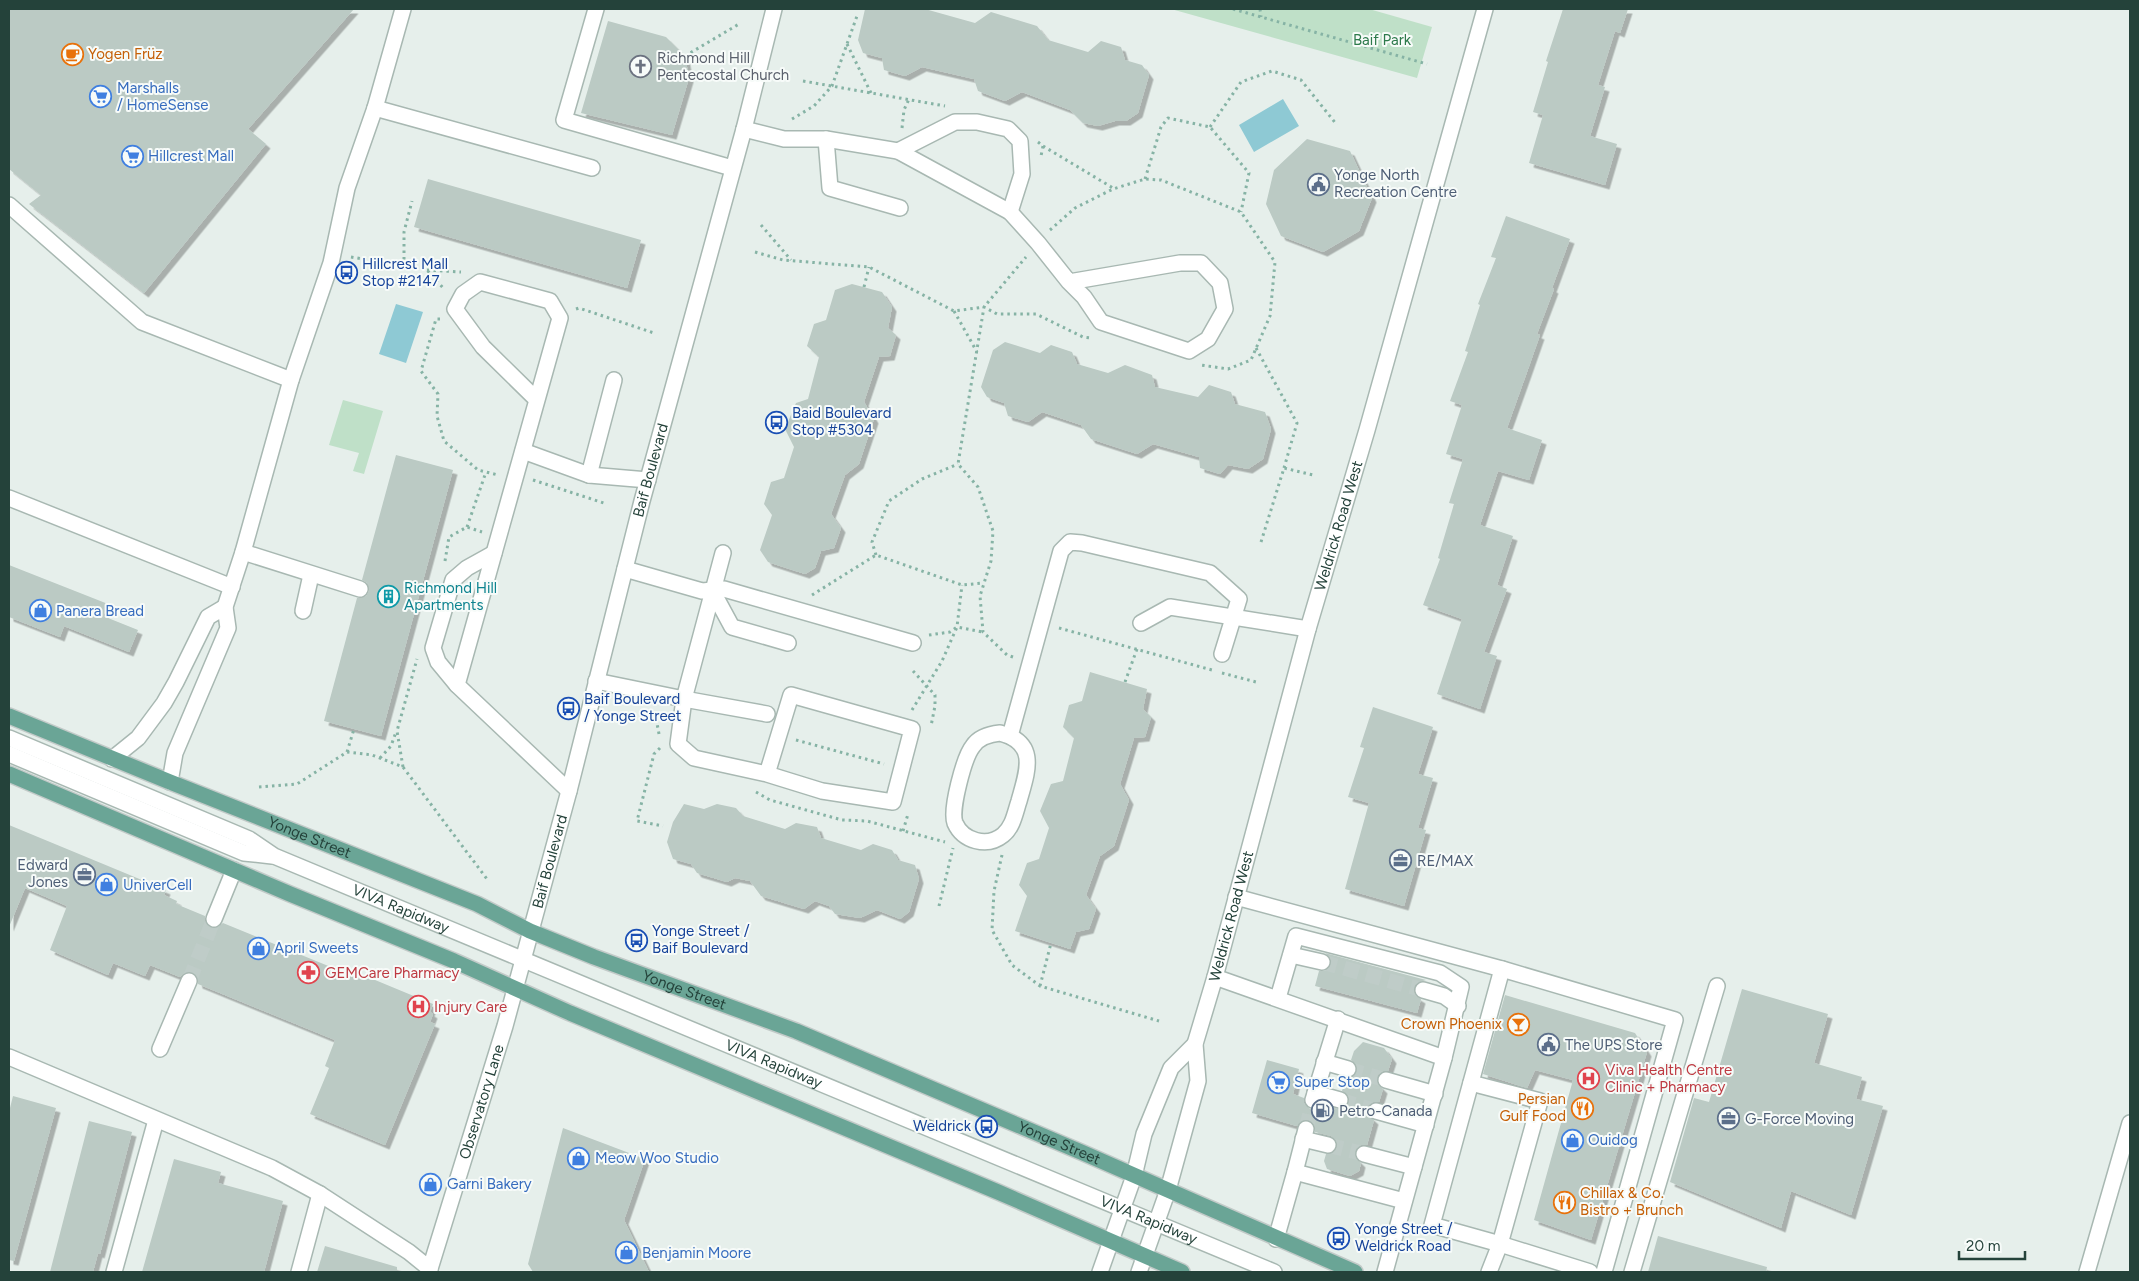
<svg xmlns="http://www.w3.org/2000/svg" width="2139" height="1281" font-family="Figtree,sans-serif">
<defs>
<filter id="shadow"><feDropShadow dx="4.5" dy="4.5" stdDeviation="0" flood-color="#0004"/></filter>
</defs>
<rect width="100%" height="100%" fill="#e6efeb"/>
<!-- green -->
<path fill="#bfe0c8" d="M1171,9H1369L1432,27L1417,78Z
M343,400L383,411L364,474L353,471L359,453L329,445Z"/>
<!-- water -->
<path fill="#8ec9d4" d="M1283,99L1299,126L1254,152L1239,125Z
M396,304L423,312L406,363L379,354Z"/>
<!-- building -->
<path fill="#bbcac4" filter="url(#shadow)" d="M9,9H354L248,129L266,144L144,293L29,204L41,195L9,169Z
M865,9H925L975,23L991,12L1037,26L1048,40L1088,52L1101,41L1121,47L1125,60L1142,65L1149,75L1138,113L1126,121H1115L1098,126L1083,123L1070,110L1022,92L1005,101L978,91L974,79L922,67L905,76L884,70L882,58L863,53L858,40Z
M1563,9H1628L1620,33L1615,31L1598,85L1605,87L1590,136L1617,144L1605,185L1529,163L1543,115L1533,112L1548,62L1546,61Z
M608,21L666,37L685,56L689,78L672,135L581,113Z
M1307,139L1350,151L1372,198L1359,231L1323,252L1281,236L1266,204L1274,170Z
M428,179L641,240L627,288L414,227Z
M1506,216L1570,239L1552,288L1554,289L1537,334L1540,335L1527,372L1507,428L1542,440L1529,480L1498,471L1480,525L1513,536L1497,585L1507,589L1484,652L1497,656L1480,709L1437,694L1462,619L1423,605L1440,559L1438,558L1454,504L1449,503L1463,459L1446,454L1462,405L1450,401L1468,352L1465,351L1480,305L1478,304L1496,258L1491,257Z
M852,284L882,292L892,307L888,328L896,335L890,356L879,357L864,402L874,419L859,464L845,475L831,514L841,528L834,548L821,551L815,568L805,574L768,562L760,550L772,515L764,504L771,482L784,478L794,447L785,429L796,403L808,399L819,357L807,346L814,324L826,320L835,290Z
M1005,342L1040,353L1051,345L1072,352L1077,364L1108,373L1125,365L1152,375L1155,387L1198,397L1209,385L1231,392L1235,404L1265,412L1271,429L1263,459L1248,469L1228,465L1220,474L1200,468L1199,457L1153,444L1137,454L1091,439L1081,425L1042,412L1028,422L1008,416L1004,403L987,397L981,387L993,350Z
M396,455L453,470L381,736L324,721L357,598L366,596L369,591L367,583L362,580Z
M9,565L108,604L103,616L138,630L129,652L64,626L60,637L9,617Z
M1090,672L1147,689L1143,709L1151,717L1145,737L1134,738L1120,784L1129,800L1114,846L1100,856L1086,895L1096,909L1089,929L1076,932L1070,949L1015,931L1027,896L1019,885L1027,863L1039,859L1049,828L1040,811L1051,784L1063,781L1074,738L1063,727L1069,705L1082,701Z
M1373,707L1433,727L1418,774L1433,778L1418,828L1426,830L1404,906L1345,889L1369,803L1348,797L1364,748L1360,747Z
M684,804L704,809L717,804L736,808L743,816L785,829L796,823L817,827L821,838L861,850L873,844L892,850L898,860L915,865L919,879L909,912L900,919L877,910L860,918L835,914L829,906L815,901L804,909L761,896L750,881L735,878L727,882L697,873L691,864L673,859L667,842L673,822Z
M9,825L166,890L164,895L177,901L176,904L205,916V921L210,927L216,928L223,923L348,974L351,970L433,1004L430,1012L433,1014L430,1022L435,1024L385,1145L310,1114L329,1068L325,1066L335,1040L198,984L197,976L192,972L184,973L180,977L150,965L145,976L113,963L108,975L50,950L67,906L25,888L9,927Z
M1325,953L1426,980L1417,983L1414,988L1416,996L1421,999L1417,1013L1315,986L1319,971H1325L1331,965V959Z
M1742,989L1828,1014L1814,1063L1862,1077L1856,1099L1883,1106L1851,1215L1791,1191L1781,1228L1670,1182L1694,1098L1709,1102Z
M1505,995L1635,1033L1647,1052L1591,1240L1534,1220L1573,1080L1535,1070L1527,1088L1483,1074Z
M1363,1042L1384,1048L1392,1059L1388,1071H1383L1377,1077V1083L1383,1089L1379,1102H1373L1367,1108V1114L1374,1120L1367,1145H1361L1355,1151V1157L1361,1163L1359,1171L1350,1176L1327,1169L1324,1161L1326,1154L1335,1151L1337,1142L1331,1136L1315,1132L1312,1122L1303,1120L1297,1126L1252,1113L1267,1060L1299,1069L1293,1094L1304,1098V1103L1310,1109H1316L1321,1104L1338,1109L1346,1107L1349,1098L1342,1091L1346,1078L1354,1076L1357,1072V1066L1351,1060L1354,1051Z
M13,1096L56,1108L14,1261L9,1260V1112Z
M89,1121L132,1132L100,1254L98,1253L93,1272H50Z
M563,1128L645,1159L624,1220L649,1272H533L528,1264Z
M174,1159L221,1172L218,1183L283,1201L264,1272H142Z
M1658,1236L1767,1267L1766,1272H1648Z
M325,1246L397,1267V1272H317Z"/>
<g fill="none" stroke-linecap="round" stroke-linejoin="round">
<!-- minor-tunnel -->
<path stroke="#bfccc8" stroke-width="15" stroke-dasharray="15 8" stroke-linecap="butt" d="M1322,962L1423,990
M189,981L214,919
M1348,1069L1386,1080
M1340,1100L1376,1111
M1306,1129L1313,1100
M1328,1145L1364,1154"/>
<defs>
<g id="minor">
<path d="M596,9L564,120L732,168"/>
<path d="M375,108L592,168"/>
<path d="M744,129L784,139H826L898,151L1010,212L1038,243L1069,282L1084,297L1101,322L1189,351L1208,339L1225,309L1220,283L1201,263H1180L1069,282"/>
<path d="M826,139L830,188L900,208"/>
<path d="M898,151L955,122H977L1008,129L1020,141L1022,174L1010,212"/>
<path d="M9,205L142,322L291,380"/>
<path d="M537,400L483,347L455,309L463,294L480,282L550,301L560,318C526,440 491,563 457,685L569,791"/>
<path d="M523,451L589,475L648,480"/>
<path d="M589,475L614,380"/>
<path d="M9,498L232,587"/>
<path d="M243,552L360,589"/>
<path d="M723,553L684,699L767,714"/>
<path d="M625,569L702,591L724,589L913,643"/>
<path d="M712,590L732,627L788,643"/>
<path d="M303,611L311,575"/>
<path d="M1141,623L1170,607L1308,629"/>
<path d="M596,681L684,699L678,744L694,758L767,774L822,791L893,802L912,729L791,695L767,774"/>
<path d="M457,685L438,662L433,648L453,580L467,568L494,553"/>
<path d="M1000,733C1039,743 1027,772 1019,801C1015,813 1013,827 1003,835C987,848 963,841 955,823C950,810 964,757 973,746C979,737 990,734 1000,733Z"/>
<path d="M1010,736L1061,551L1070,542L1082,543L1210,573L1239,599L1222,654"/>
<path id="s1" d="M9,738L249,839L274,856L1274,1272"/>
<path d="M9,754L244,853L272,856"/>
<path d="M112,759L138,738L164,703L176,682L208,617L225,607"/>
<path d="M170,782L175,753L228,628L225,607L243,552L291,380L331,263L347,188L375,108L403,9"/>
<path d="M1236,897L1502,969"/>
<path d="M214,919L234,870"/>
<path d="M1291,955L1322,962"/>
<path d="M1215,977L1444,1058L1385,1272"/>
<path d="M1423,990L1444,996L1458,1006"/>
<path d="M1278,998L1296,936L1440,973L1461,987L1444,1058"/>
<path d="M160,1049L189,981"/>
<path d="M9,1057L272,1168L320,1194L409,1252L430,1269"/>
<path d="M1324,1062L1348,1069"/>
<path d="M1386,1080L1435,1094"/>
<path d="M1471,1083L1540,1101L1500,1244L1489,1272"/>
<path d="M1315,1093L1340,1100"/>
<path d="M1313,1100L1338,1019"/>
<path d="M1376,1111L1426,1125"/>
<path d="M1303,1139L1328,1145"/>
<path d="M1364,1154L1414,1167"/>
<path d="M1295,1172L1306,1129"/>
<path d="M1276,1239L1295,1172L1404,1201"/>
<path d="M114,1272L156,1120"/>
<path d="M299,1272L320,1194"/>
<path id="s2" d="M429,1272L505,1026L569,791L642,501L744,129L774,9"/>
<path d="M1100,1272L1134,1176L1144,1134L1171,1068L1195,1044"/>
<path id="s3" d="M1139,1272L1168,1190L1198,1081L1195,1044L1215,977L1308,629L1367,430L1485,9"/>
<path d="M1590,1272L1500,1244L1432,1225L1502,969L1675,1020L1604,1272"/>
<path d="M1632,1272L1717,986"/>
<path d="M2087,1272L2130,1123"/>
</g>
<g id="major">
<path id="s4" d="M9,716L170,782L477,904L530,931L594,957L796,1031L1081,1152L1355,1272"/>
<path d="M9,774L290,894L454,961L570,1013L998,1192L1182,1272"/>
</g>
</defs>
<!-- minor casing -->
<use href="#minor" stroke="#a8b8b2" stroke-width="18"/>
<!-- major casing -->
<use href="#major" stroke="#c2cac8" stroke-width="18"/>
<!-- path -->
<path stroke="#86b3a5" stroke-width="3" stroke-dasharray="2.5 4" stroke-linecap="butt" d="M1233,9L1427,64
M1260,9L1261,17
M847,44L871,93
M685,56L739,24
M803,81L945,106
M792,119L814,106L832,86L857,16
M1210,127L1241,82L1272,71L1301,80L1337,125
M902,128L904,110L909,99
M1038,142L1043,146L1041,156
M1043,146L1113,188
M1145,179L1161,127L1168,118L1210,127L1249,173L1241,212
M761,225L791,260
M1050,230L1075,208L1113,189L1145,179L1161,180L1241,212L1275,262L1270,316L1251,360L1228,369L1201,365
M755,252L783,260L869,267L954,311L984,307L997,314H1036L1083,337L1091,338
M351,257L427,270L445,290
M404,266V232L412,201
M427,270L461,272
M864,287L869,267
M576,309L579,308L654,333
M954,311L977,352
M440,319H436L421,371L438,394L437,416L444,441L478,470L498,475
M1256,348L1297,423L1284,468
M533,480L607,504
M467,527L486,472
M1261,542L1284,468L1313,475
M876,555L872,542L889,501L922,479L958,464
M445,561L449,537L467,527L482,532
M812,595L876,555L962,585L983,583
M1059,628L1212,670
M929,635L950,632L957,627L983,632
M1013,657L1007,655L983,632L980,596L991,561L993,531L978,487L958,464L984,307L1026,257
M913,671L935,695V706L931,726
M1222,673L1256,682
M1125,682L1137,649
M912,710L942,661L957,627L962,585
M646,711L656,718L659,734
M796,740L884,764
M660,748L654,754L637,821L663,826
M347,752L354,729
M380,758L391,746L396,732
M403,767L397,731L417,659
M259,787L297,784L347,752L372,755L403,767L487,879
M756,792L770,800L842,820L867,821L945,842
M903,831L908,814
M1002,855L994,891L992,930L1012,965L1040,986L1159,1021
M939,906L953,848
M1040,986L1051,943"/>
<!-- minor -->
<use href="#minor" stroke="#fff" stroke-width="15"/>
<!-- major -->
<use href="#major" stroke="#6aa596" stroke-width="15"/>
</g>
<!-- icons -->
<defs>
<symbol id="cafe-ring" viewBox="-11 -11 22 22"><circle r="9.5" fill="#f7fbf9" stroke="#e8710a" stroke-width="1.5"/><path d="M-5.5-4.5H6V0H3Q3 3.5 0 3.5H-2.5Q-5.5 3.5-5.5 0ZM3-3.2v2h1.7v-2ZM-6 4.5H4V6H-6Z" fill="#e8710a"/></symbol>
<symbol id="church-ring" viewBox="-11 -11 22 22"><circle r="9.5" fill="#f7fbf9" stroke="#6b7280" stroke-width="1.5"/><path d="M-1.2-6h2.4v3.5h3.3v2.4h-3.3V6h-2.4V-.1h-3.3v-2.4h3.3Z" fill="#6b7280"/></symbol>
<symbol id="supermarket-ring" viewBox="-11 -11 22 22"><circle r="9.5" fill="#f7fbf9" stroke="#3f7fe0" stroke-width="1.5"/><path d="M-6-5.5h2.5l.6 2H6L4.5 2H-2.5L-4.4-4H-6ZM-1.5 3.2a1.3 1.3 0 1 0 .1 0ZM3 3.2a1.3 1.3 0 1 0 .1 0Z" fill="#3f7fe0"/></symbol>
<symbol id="civic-ring" viewBox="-11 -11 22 22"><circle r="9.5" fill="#f7fbf9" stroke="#5c6f8a" stroke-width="1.5"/><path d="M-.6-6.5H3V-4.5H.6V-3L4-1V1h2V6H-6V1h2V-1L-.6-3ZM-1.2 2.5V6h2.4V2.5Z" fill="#5c6f8a"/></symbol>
<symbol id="bus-ring" viewBox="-11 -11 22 22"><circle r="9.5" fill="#f7fbf9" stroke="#1a4fb4" stroke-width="1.5"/><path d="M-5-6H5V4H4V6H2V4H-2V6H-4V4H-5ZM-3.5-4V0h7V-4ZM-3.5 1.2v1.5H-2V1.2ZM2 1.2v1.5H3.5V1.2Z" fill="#1a4fb4"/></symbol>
<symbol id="building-ring" viewBox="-11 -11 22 22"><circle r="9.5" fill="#f7fbf9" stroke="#0f9aa8" stroke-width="1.5"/><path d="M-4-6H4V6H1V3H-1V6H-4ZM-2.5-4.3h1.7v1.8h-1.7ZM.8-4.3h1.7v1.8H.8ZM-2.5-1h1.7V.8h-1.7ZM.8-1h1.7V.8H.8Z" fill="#0f9aa8"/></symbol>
<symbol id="shop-ring" viewBox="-11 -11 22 22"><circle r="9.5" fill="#f7fbf9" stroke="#3f7fe0" stroke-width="1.5"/><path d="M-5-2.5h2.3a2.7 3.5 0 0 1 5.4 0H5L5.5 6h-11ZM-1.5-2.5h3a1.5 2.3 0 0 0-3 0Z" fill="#3f7fe0"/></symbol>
<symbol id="office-ring" viewBox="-11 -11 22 22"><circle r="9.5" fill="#f7fbf9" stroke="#5c6f8a" stroke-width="1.5"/><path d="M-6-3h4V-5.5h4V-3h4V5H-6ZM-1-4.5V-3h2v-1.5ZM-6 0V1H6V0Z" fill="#5c6f8a"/></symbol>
<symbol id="pharmacy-ring" viewBox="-11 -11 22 22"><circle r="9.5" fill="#f7fbf9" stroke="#e0444e" stroke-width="1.5"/><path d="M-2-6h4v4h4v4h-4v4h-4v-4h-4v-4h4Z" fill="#e0444e"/></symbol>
<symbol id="hospital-ring" viewBox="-11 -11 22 22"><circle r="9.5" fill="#f7fbf9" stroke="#e0444e" stroke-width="1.5"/><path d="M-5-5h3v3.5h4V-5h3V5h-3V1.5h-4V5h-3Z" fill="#e0444e"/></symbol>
<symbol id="bar-ring" viewBox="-11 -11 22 22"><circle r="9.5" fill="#f7fbf9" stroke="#e8710a" stroke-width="1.5"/><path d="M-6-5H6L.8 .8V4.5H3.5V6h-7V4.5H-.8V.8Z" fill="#e8710a"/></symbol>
<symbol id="restaurant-ring" viewBox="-11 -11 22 22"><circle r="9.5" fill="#f7fbf9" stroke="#e8710a" stroke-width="1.5"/><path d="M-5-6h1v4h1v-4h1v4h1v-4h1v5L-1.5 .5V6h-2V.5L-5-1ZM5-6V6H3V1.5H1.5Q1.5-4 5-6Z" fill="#e8710a"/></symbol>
<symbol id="fuel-ring" viewBox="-11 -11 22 22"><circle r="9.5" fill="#f7fbf9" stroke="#5c6f8a" stroke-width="1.5"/><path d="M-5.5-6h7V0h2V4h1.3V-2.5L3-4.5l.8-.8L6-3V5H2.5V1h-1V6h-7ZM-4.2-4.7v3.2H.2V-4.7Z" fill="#5c6f8a"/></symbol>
</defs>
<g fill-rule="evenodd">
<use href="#cafe-ring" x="60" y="42" width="25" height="25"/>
<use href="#church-ring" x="628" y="54" width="25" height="25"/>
<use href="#supermarket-ring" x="88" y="84" width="25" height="25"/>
<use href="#supermarket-ring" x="120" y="144" width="25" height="25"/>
<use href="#civic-ring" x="1306" y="172" width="25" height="25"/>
<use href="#bus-ring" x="334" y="260" width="25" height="25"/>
<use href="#bus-ring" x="764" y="410" width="25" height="25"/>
<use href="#building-ring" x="376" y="584" width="25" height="25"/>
<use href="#shop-ring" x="28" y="598" width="25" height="25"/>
<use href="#bus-ring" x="556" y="696" width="25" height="25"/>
<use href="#office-ring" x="1388" y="848" width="25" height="25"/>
<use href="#office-ring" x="72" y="862" width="25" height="25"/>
<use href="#shop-ring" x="94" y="872" width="25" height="25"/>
<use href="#bus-ring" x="624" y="928" width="25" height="25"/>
<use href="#shop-ring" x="246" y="936" width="25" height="25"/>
<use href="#pharmacy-ring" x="296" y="960" width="25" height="25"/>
<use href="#hospital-ring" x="406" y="994" width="25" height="25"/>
<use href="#bar-ring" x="1506" y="1012" width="25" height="25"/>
<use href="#civic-ring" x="1536" y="1032" width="25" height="25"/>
<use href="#hospital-ring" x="1576" y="1066" width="25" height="25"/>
<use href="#supermarket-ring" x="1266" y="1070" width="25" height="25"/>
<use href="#restaurant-ring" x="1570" y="1096" width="25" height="25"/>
<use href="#fuel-ring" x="1310" y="1098" width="25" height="25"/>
<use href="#office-ring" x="1716" y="1106" width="25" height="25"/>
<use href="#bus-ring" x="974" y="1114" width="25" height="25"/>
<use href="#shop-ring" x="1560" y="1128" width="25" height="25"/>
<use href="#shop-ring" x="566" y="1146" width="25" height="25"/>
<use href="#shop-ring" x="418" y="1172" width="25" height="25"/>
<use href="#restaurant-ring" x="1552" y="1190" width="25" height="25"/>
<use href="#bus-ring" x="1326" y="1226" width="25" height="25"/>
<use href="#shop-ring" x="614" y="1240" width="25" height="25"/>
</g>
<g text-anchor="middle" stroke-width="4" stroke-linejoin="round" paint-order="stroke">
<!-- park labels -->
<g font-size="15" fill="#2d7a4b" stroke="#f7fbf9">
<text x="1382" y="45">Baif Park</text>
</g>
<!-- food labels -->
<g font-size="15" fill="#c56008" stroke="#f7fbf9" text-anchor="start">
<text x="88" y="59">Yogen Früz</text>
<text x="1502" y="1029" text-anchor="end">Crown Phoenix</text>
<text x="1566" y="1104" text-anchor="end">Persian<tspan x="1566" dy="17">Gulf Food</tspan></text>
<text x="1580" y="1198">Chillax &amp; Co.<tspan x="1580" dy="17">Bistro + Brunch</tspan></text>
</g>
<!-- worship labels -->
<g font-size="15" fill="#5b616d" stroke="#f7fbf9" text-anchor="start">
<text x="657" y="63">Richmond Hill<tspan x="657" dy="17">Pentecostal Church</tspan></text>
</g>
<!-- shop labels -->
<g font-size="15" fill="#366cbe" stroke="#f7fbf9" text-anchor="start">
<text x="117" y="93">Marshalls<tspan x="117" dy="17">/ HomeSense</tspan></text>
<text x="148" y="161">Hillcrest Mall</text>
<text x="56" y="616">Panera Bread</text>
<text x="123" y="890">UniverCell</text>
<text x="274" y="953">April Sweets</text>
<text x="1294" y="1087">Super Stop</text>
<text x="1588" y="1145">Ouidog</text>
<text x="595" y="1163">Meow Woo Studio</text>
<text x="447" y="1189">Garni Bakery</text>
<text x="642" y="1258">Benjamin Moore</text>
</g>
<!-- service labels -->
<g font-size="15" fill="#4e5e75" stroke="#f7fbf9" text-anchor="start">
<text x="1334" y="180">Yonge North<tspan x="1334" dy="17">Recreation Centre</tspan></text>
<text x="1417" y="866">RE/MAX</text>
<text x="68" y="870" text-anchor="end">Edward<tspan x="68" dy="17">Jones</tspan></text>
<text x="1565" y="1050">The UPS Store</text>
<text x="1339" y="1116">Petro-Canada</text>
<text x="1745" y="1124">G-Force Moving</text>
</g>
<!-- transit labels -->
<g font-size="15" fill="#164399" stroke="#f7fbf9" text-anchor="start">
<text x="362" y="269">Hillcrest Mall<tspan x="362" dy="17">Stop #2147</tspan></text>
<text x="792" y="418">Baid Boulevard<tspan x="792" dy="17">Stop #5304</tspan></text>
<text x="584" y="704">Baif Boulevard<tspan x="584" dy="17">/ Yonge Street</tspan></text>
<text x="652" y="936">Yonge Street /<tspan x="652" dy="17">Baif Boulevard</tspan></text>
<text x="971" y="1131" text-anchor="end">Weldrick</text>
<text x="1355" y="1234">Yonge Street /<tspan x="1355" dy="17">Weldrick Road</tspan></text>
</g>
<!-- street labels -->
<g font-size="15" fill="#24423a" stroke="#f7fbf9">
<text dy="5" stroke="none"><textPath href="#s2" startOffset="832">Baif Boulevard</textPath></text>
<text dy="5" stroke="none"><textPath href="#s3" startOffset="775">Weldrick Road West</textPath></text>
<text dy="5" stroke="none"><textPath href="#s4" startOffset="324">Yonge Street</textPath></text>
<text dy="5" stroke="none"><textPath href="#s2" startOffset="428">Baif Boulevard</textPath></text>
<text dy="5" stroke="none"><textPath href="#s1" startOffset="428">VIVA Rapidway</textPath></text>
<text dy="5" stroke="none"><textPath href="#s3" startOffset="370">Weldrick Road West</textPath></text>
<text dy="5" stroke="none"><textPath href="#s4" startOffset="729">Yonge Street</textPath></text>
<text dy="5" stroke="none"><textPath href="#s1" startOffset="832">VIVA Rapidway</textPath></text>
<text dy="5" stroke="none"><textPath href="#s2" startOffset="178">Observatory Lane</textPath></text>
<text dy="5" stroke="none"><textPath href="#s4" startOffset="1134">Yonge Street</textPath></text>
<text dy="5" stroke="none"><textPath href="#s1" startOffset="1238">VIVA Rapidway</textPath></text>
</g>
<!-- culture labels -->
<g font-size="15" fill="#0d838f" stroke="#f7fbf9" text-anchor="start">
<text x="404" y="593">Richmond Hill<tspan x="404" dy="17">Apartments</tspan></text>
</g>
<!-- health labels -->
<g font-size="15" fill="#be3a42" stroke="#f7fbf9" text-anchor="start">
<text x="325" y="978">GEMCare Pharmacy</text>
<text x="434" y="1012">Injury Care</text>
<text x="1605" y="1075">Viva Health Centre<tspan x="1605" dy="17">Clinic + Pharmacy</tspan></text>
</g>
</g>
<!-- border -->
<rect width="2139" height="1281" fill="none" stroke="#24423a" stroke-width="20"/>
<!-- scale -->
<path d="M1959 1251v8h66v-8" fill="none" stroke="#24423a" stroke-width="2.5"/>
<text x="1966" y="1251" font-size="15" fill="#24423a" stroke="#f7fbf9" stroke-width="4" paint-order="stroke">20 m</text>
</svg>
